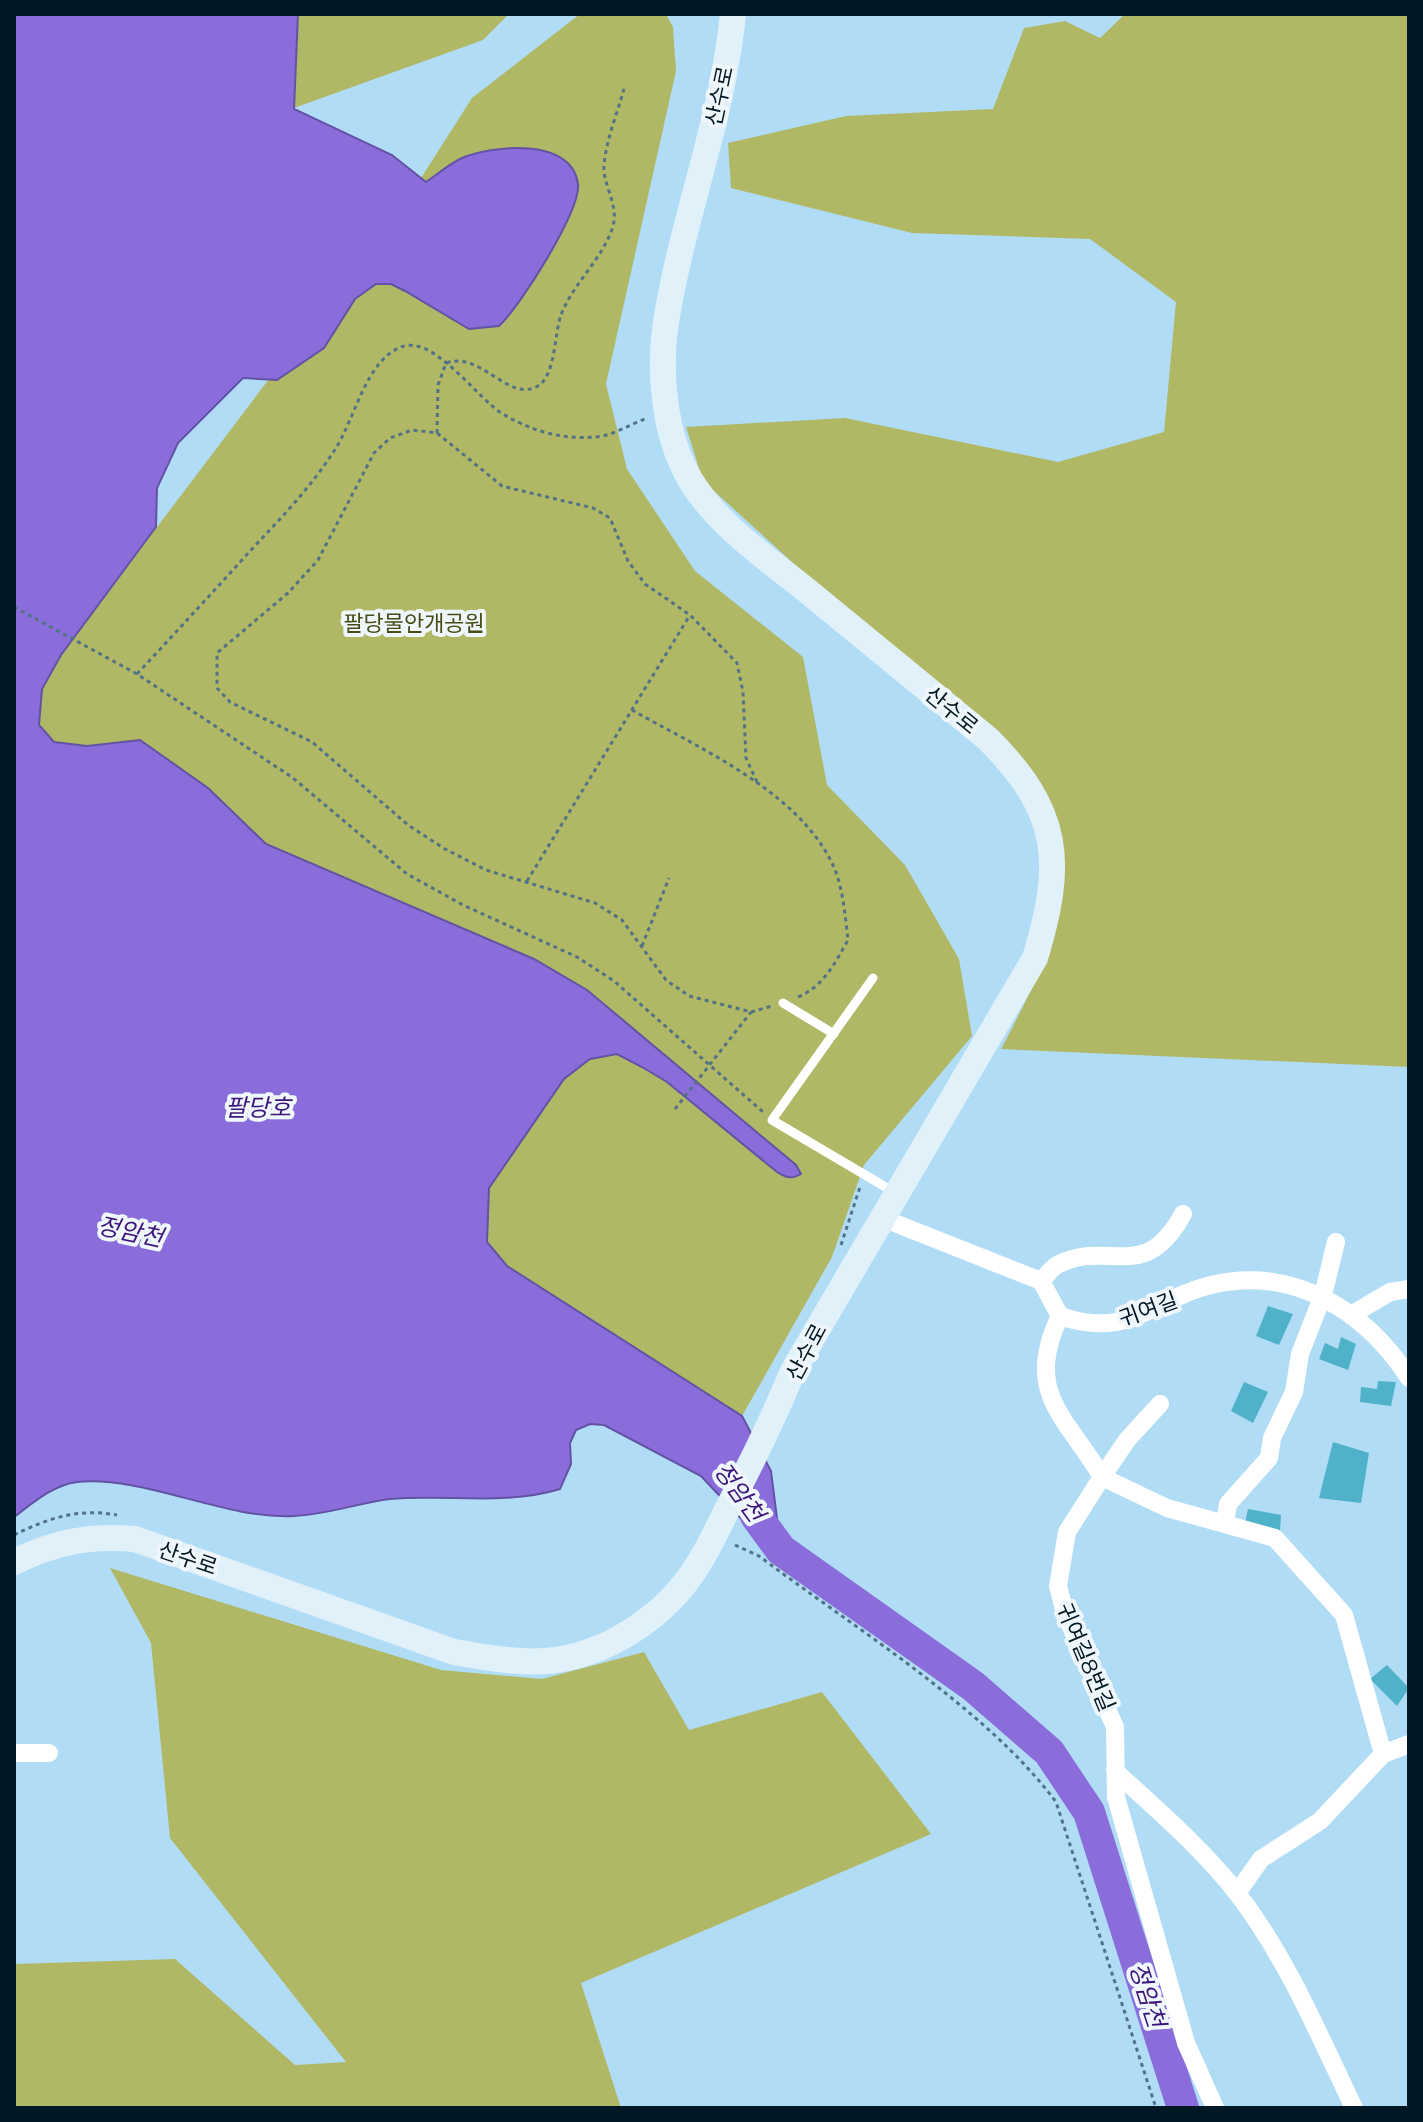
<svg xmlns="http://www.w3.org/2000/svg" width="1423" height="2122" font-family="Montserrat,'Noto Sans KR',sans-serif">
<rect width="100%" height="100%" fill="#b1dcf6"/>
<!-- green -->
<path fill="#b0b866" d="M298,14H509L483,40L294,108Z
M580,14H666L673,27L676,71L606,384L627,469L695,571L803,657L827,785L905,865L959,959L972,1036L864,1165L832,1257L742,1416L507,1266L487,1242L489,1188L564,1079L589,1059L534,959L266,844L208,788L140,740L87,746L54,742L39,725L42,689L61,654L421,178L472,98Z
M1125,14H1409V1067L1001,1049C1036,982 1069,924 1063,845C1062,828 1051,808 1045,792L703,481L686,427L845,418L1058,462L1164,432L1176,302L1090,239L912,233L731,188L728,143L846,116L993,109L1024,28L1065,21L1100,38Z
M110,1568L441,1670L542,1679L644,1652L689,1730L822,1692L931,1834L581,1983L621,2108H14V1964L175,1959L295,2065L346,2062L170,1838L151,1643Z"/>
<!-- water -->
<path fill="#8b6cdb" stroke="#6253a4" stroke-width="2" d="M14,14H298L294,109L392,155L426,182C438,174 449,164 462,158C493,145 572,137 578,184C581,210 520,307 499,326L469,329L405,291L391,284H376L355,299L324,348L277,380L243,378L178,443L157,488L156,527L61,655L42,689L39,725L54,742L87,746L140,740L208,788L266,844L534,959L587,990L796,1165L801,1174C791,1180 786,1177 777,1172L667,1082L642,1067L617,1054L590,1059L564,1079L489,1188L487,1242L507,1266L742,1416L771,1471L781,1550L748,1526L701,1476L604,1425L590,1424L576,1430L570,1443L571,1464L560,1489C504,1506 447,1494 390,1499C358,1503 326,1515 294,1516C224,1520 145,1475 77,1482C53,1485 33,1503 14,1517Z"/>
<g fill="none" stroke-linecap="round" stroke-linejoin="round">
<!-- river -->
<path stroke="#8b6cdb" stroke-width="32" d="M756,1516L781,1550L973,1686L1049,1752L1089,1812L1183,2108"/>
</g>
<!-- building -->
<path fill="#4fb2c8" d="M1268,1306L1293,1314L1279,1345L1256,1336Z
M1341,1337L1356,1344L1348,1370L1319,1359L1325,1343L1338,1349Z
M1378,1381L1396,1382L1391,1406L1360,1402L1361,1387L1377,1389Z
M1244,1382L1268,1392L1253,1423L1231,1411Z
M1333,1442L1369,1453L1361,1503L1319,1498Z
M1248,1509L1281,1515L1280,1531L1245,1523Z
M1387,1665L1409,1688L1397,1706L1370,1679Z"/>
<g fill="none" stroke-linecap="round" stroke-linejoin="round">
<!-- path -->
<path stroke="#527385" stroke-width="3" stroke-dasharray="4 4" stroke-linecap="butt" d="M437,433L438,385L446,363C481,351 507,401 536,387C556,378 554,334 561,315C573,283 603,259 613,226C619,205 603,186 604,166C606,140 617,114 624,89
M14,607L137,674L293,778L407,874L463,905L577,957L614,981L763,1112
M137,674C176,632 214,591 252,549C281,518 311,487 334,451C355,420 365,361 401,347C434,334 477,399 503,414C531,431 563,440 596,437C612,436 631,424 647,418
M632,710C699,748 795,790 831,861C843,884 845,915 848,940C835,963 823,987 798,997
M757,782L746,758L743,692L737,663L690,615L645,584L628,561L610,518L593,508L502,486L437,433L412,430L390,438L374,453L318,560L288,593L217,653V688L230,702L312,742L408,825L445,849L486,870L595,903L622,920L666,980L689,996L751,1012L772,1006
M527,881L690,615
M642,946L669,878
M675,1109L751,1012
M841,1245L860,1187
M14,1535C48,1518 79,1508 117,1515
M735,1545L759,1556C853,1627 987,1709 1056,1802L1156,2108"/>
<!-- lane -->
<path stroke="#fff" stroke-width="9" d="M873,978L772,1120L894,1192
M783,1003L834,1034"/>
<!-- street -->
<path stroke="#fff" stroke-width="18" d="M882,1218L1041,1281L1060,1316C1130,1340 1152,1299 1211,1285C1293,1265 1366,1311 1409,1378
M1041,1281C1046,1276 1052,1267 1059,1264C1110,1239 1144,1285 1183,1214
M1351,1315L1390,1292L1409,1289
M1060,1316C1023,1393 1066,1416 1102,1477L1067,1532L1058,1586L1065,1613L1115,1727L1116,1797L1186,2043L1215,2108
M1160,1404L1127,1440L1102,1477L1167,1508L1275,1538L1344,1615L1383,1754
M1225,1523L1228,1504L1269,1458L1272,1438L1294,1392L1300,1354L1323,1295L1336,1242
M14,1753H49
M1115,1771C1157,1810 1202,1848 1237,1893C1287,1958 1319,2035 1354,2108
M1237,1893L1261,1859L1320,1821L1383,1754L1409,1744"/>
<!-- secondary -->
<path stroke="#e1f1fa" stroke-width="26" d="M14,1562C55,1542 90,1535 135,1539L454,1652C483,1657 514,1663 545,1661C606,1657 668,1615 699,1563C712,1542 722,1519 733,1498C755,1456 775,1414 793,1371L1035,958C1064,862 1061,812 988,739C927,689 866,639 805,589C766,558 717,524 691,481C663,435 658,368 667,316C684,214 723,117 733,14"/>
</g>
<g text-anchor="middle" stroke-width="8" stroke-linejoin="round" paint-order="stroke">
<!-- street labels -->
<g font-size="22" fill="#021925" stroke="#f0f7fc">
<text transform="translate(719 96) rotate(-78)" y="8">산수로</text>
<text transform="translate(952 710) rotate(39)" y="8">산수로</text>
<text transform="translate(1148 1309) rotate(-20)" y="8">귀여길</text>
<text transform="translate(806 1352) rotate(-62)" y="8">산수로</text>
<text transform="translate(188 1558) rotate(19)" y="8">산수로</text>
<text transform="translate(1086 1657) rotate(67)" y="8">귀여길8번길</text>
</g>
<!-- park labels -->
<g font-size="22" fill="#474c14" stroke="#f0f7fc">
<text x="414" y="631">팔당물안개공원</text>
</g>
<!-- water labels -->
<g font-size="24" font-style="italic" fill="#3d157a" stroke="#f0f7fc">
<text x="258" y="1116">팔당호</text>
<text transform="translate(130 1232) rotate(12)" y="8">정암천</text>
<text transform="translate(739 1492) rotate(54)" y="8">정암천</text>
<text transform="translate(1147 1995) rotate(72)" y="8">정암천</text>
</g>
</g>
<!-- border -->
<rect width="1423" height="2122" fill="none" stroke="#021925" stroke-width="32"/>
</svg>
